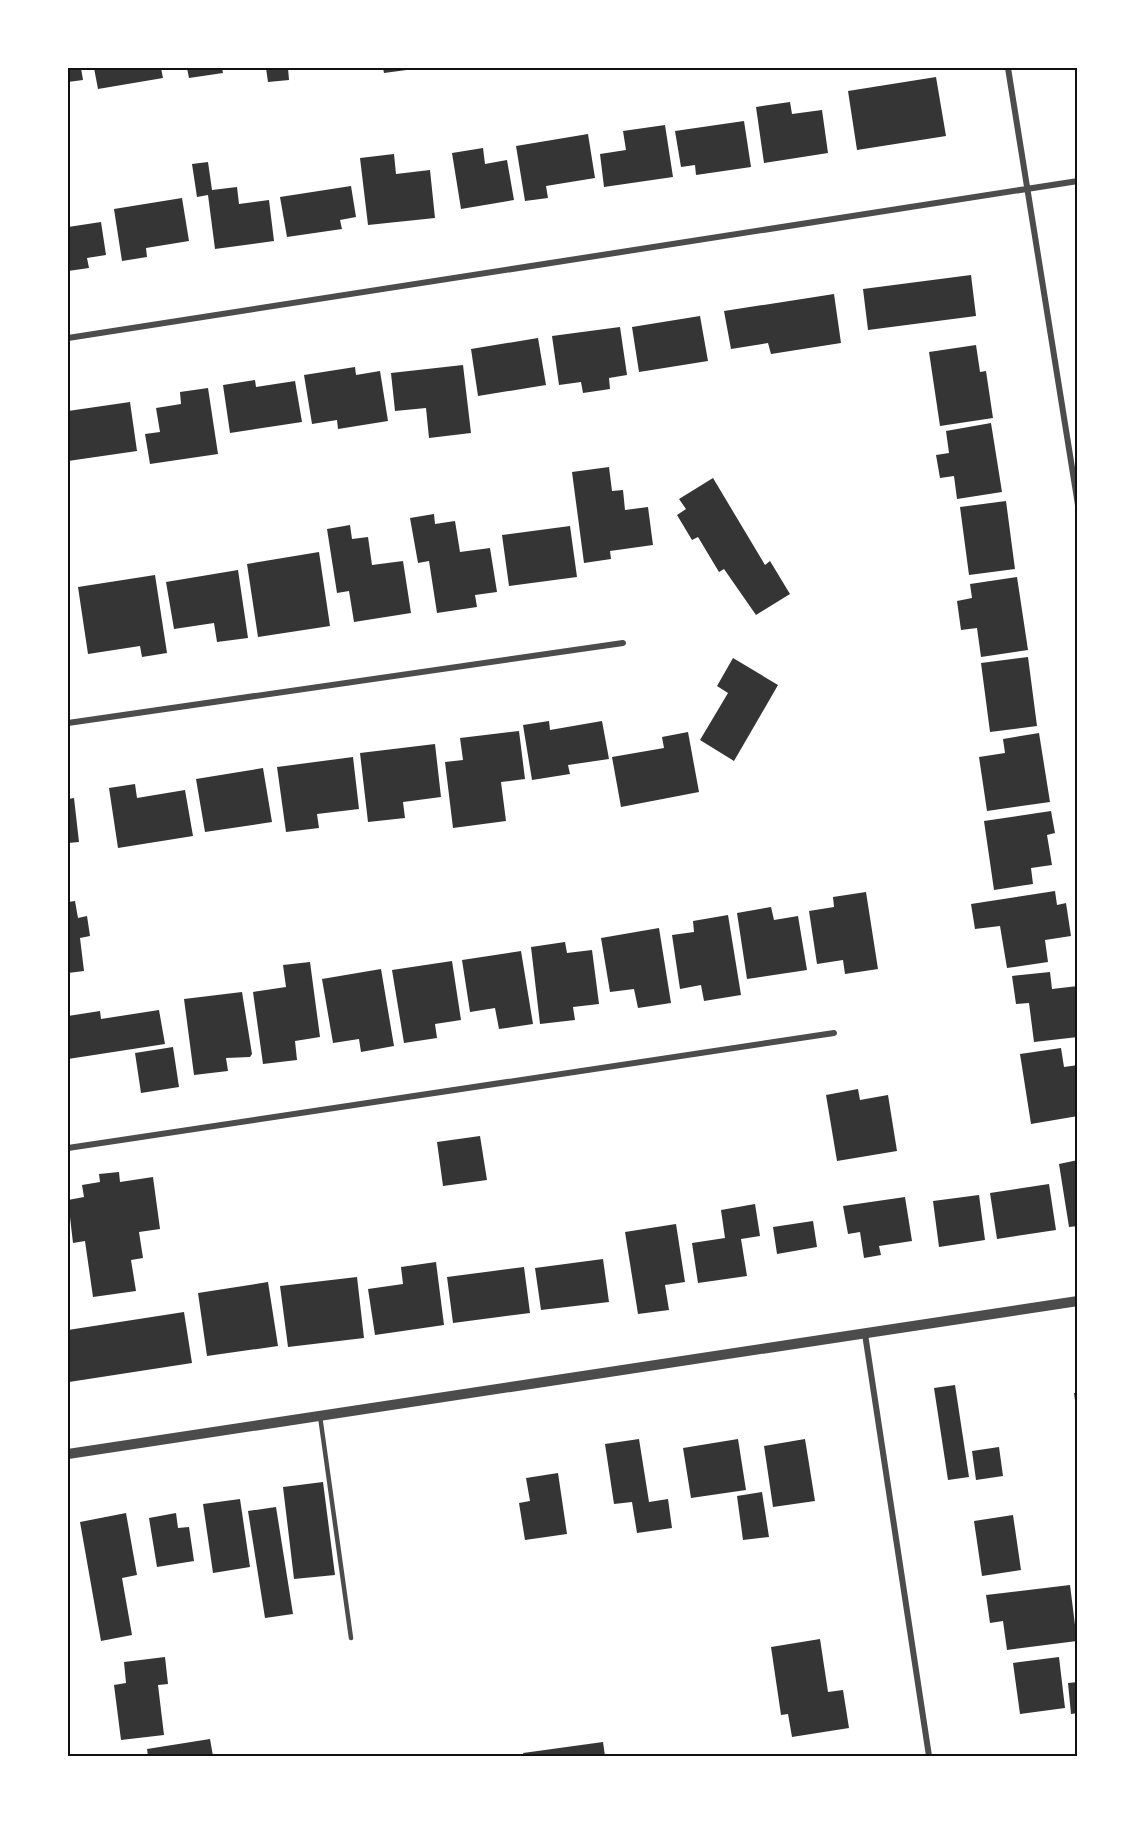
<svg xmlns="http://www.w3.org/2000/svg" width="1145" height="1824" font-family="Rubik,sans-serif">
<rect width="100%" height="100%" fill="#fff"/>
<!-- building -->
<path fill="#353535" d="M68,68H81L83,80L68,82Z
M94,68H161L163,78L98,89Z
M187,68H222L223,73L189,78Z
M266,68H288L289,80L268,82Z
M383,68H413L414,69L384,73Z
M936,77L946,136L857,150L848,91Z
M790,102L792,114L822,110L828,153L764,163L756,107Z
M744,121L751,167L696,175L695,165L681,167L675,131Z
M665,125L673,177L604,187L600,154L626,150L623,131Z
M588,134L595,178L546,186L548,198L525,201L516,146Z
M483,148L485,164L507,160L514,200L461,209L452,153Z
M394,154L396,174L430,170L435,218L368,225L360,158Z
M208,162L212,190L237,187L239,204L269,200L274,241L215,249L208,195L197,197L192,164Z
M351,186L356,217L340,220L342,229L287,237L280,197Z
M182,198L189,241L146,248L147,257L122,261L114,209Z
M101,222L106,255L87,258L89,268L68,271V227Z
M971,275L976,316L868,330L863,289Z
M834,294L841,343L771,354L768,343L731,349L724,311Z
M700,316L708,361L639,372L632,327Z
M620,327L627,375L609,378L610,389L583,393L581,382L559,385L552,336Z
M538,338L546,385L478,396L471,349Z
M976,345L980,372L986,371L993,418L940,426L929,352Z
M463,365L471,433L429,438L426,408L395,411L391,373Z
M355,367L356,375L380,371L388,421L338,429L337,420L312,424L304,375Z
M255,380L256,387L295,381L302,422L230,433L223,385Z
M208,388L218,454L150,464L145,434L160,432L156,408L181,404L180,392Z
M130,402L137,451L68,461V411Z
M991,423L1002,492L957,499L954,476L940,478L936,455L949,453L946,431Z
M609,467L612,491L623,490L625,510L648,507L653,545L610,551L611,559L584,563L572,472Z
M713,478L765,565L770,561L790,594L756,615L724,569L719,572L698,537L692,540L677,515L686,509L679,499Z
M1006,501L1015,569L969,575L960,507Z
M434,514L435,524L455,521L460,552L490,548L497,592L475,595L477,607L437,613L429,561L418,563L410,518Z
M350,525L352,539L368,537L372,565L403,561L411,613L354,622L349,591L337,593L327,529Z
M570,526L577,577L509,586L502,535Z
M319,552L330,626L258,637L247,564Z
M238,570L248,638L217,642L214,623L174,629L166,582Z
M155,575L167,653L142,657L140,646L88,654L78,587Z
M1017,577L1028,650L981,657L977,628L961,630L957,601L972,598L970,584Z
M1028,657L1037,726L990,732L981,663Z
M733,658L778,685L734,761L700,740L728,693L717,686Z
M549,721L550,730L602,721L609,759L568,765L570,774L532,780L523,725Z
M519,731L525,779L501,782L506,821L453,828L445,762L463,760L460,738Z
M688,732L699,792L621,807L612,757L664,748L662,737Z
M1039,733L1050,802L987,811L979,757L1005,753L1003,739Z
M435,744L441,797L403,802L405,818L368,822L360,753Z
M353,757L359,809L317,814L319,828L286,832L277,767Z
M263,768L272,822L205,832L196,779Z
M135,784L137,798L185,790L193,836L118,848L109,788Z
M74,798L79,842L68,843V799Z
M1051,811L1055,833L1047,835L1052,865L1031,868L1033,884L994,890L984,821Z
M1055,891L1057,905L1066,903L1071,936L1045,940L1048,962L1007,968L1000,926L975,929L971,904Z
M866,892L878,969L845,974L843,960L817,964L809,911L834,907L833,897Z
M75,901L78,918L87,916L90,936L80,938L84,971L68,973V902Z
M771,907L774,920L798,916L807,970L747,979L737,913Z
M728,915L741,995L704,1001L701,985L680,989L672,935L694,932L693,921Z
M659,928L671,1003L638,1008L634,989L610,992L601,938Z
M565,942L567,953L592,950L599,1004L573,1007L575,1020L540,1024L531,947Z
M521,951L533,1024L499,1029L495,1008L470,1012L462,960Z
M452,961L461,1020L435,1024L437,1038L404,1043L392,970Z
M310,962L320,1037L295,1041L297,1060L263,1064L253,992L286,987L283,965Z
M381,969L394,1046L361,1052L359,1039L333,1043L322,979Z
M1050,972L1052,989L1078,986V1037L1034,1042L1029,1003L1016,1004L1012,976Z
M242,992L252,1054L250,1057L226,1058L228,1071L194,1075L184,999Z
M159,1010L165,1044L68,1059V1016L100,1011L101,1019Z
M173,1047L179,1087L141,1093L135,1053Z
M1061,1048L1064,1067L1078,1065V1116L1031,1124L1020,1054Z
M858,1089L860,1100L888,1095L897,1151L837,1161L826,1095Z
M480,1136L487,1180L443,1186L437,1142Z
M1078,1160V1226L1069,1227L1059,1164Z
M119,1172L120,1182L153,1177L160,1229L139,1232L143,1258L131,1260L136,1291L93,1297L85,1241L73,1243L68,1200L84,1197L82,1185L100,1182L99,1174Z
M1049,1184L1056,1230L997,1239L990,1193Z
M979,1195L985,1240L939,1247L933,1201Z
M905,1197L912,1241L879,1246L881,1255L864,1258L860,1232L848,1234L843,1206Z
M755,1204L760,1236L741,1239L747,1276L698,1283L692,1243L725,1238L721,1210Z
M813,1221L817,1247L777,1254L773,1227Z
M676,1224L685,1282L665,1285L669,1310L638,1314L625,1232Z
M603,1259L609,1302L541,1310L535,1268Z
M436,1262L444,1325L375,1335L368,1289L403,1284L401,1267Z
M524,1267L530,1313L453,1323L447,1277Z
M357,1277L364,1338L288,1347L280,1286Z
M268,1282L278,1346L207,1356L198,1293Z
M184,1312L192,1363L69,1382L68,1330Z
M955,1385L969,1477L948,1480L934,1388Z
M1074,1393H1078V1408H1076Z
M639,1439L649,1502L668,1499L672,1528L637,1533L632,1502L614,1504L605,1444Z
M738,1439L746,1490L691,1498L683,1448Z
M805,1439L815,1501L773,1507L764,1446Z
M999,1447L1003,1476L976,1480L972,1451Z
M558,1473L567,1534L525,1540L519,1503L530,1501L526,1478Z
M323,1482L335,1575L294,1579L283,1487Z
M762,1492L769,1537L743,1540L737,1496Z
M240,1499L250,1567L213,1573L203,1504Z
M276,1507L293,1614L265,1618L248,1511Z
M126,1513L137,1575L122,1578L132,1635L101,1641L80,1522Z
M176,1513L178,1528L189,1527L194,1561L157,1567L149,1518Z
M1013,1515L1021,1570L982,1576L974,1521Z
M1070,1585L1077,1641L1007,1650L1003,1621L990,1623L986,1595Z
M820,1639L828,1692L843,1690L849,1728L792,1737L788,1714L781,1715L771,1647Z
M165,1657L168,1684L158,1685L164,1735L121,1740L114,1685L126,1683L124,1662Z
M1059,1657L1065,1708L1020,1714L1013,1663Z
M1078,1682V1713L1071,1714L1068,1683Z
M210,1739L213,1756H148L147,1749Z
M603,1742L605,1756H524L523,1753Z"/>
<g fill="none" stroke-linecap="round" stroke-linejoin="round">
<!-- service -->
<path stroke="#4c4c4c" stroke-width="4.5" d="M320,1416L351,1638"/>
<!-- minor -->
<path stroke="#4c4c4c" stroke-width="6" d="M1008,68L1078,505
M68,338L1078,181
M68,723L623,643
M68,1148L834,1033
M865,1334L929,1756"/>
<!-- tertiary -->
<path stroke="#4c4c4c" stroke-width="10" d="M68,1454L1078,1301"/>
</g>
<!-- border -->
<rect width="1145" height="1824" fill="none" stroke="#ffffff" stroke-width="138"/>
<rect x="69" y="69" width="1007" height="1686" fill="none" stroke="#111" stroke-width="2"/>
</svg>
